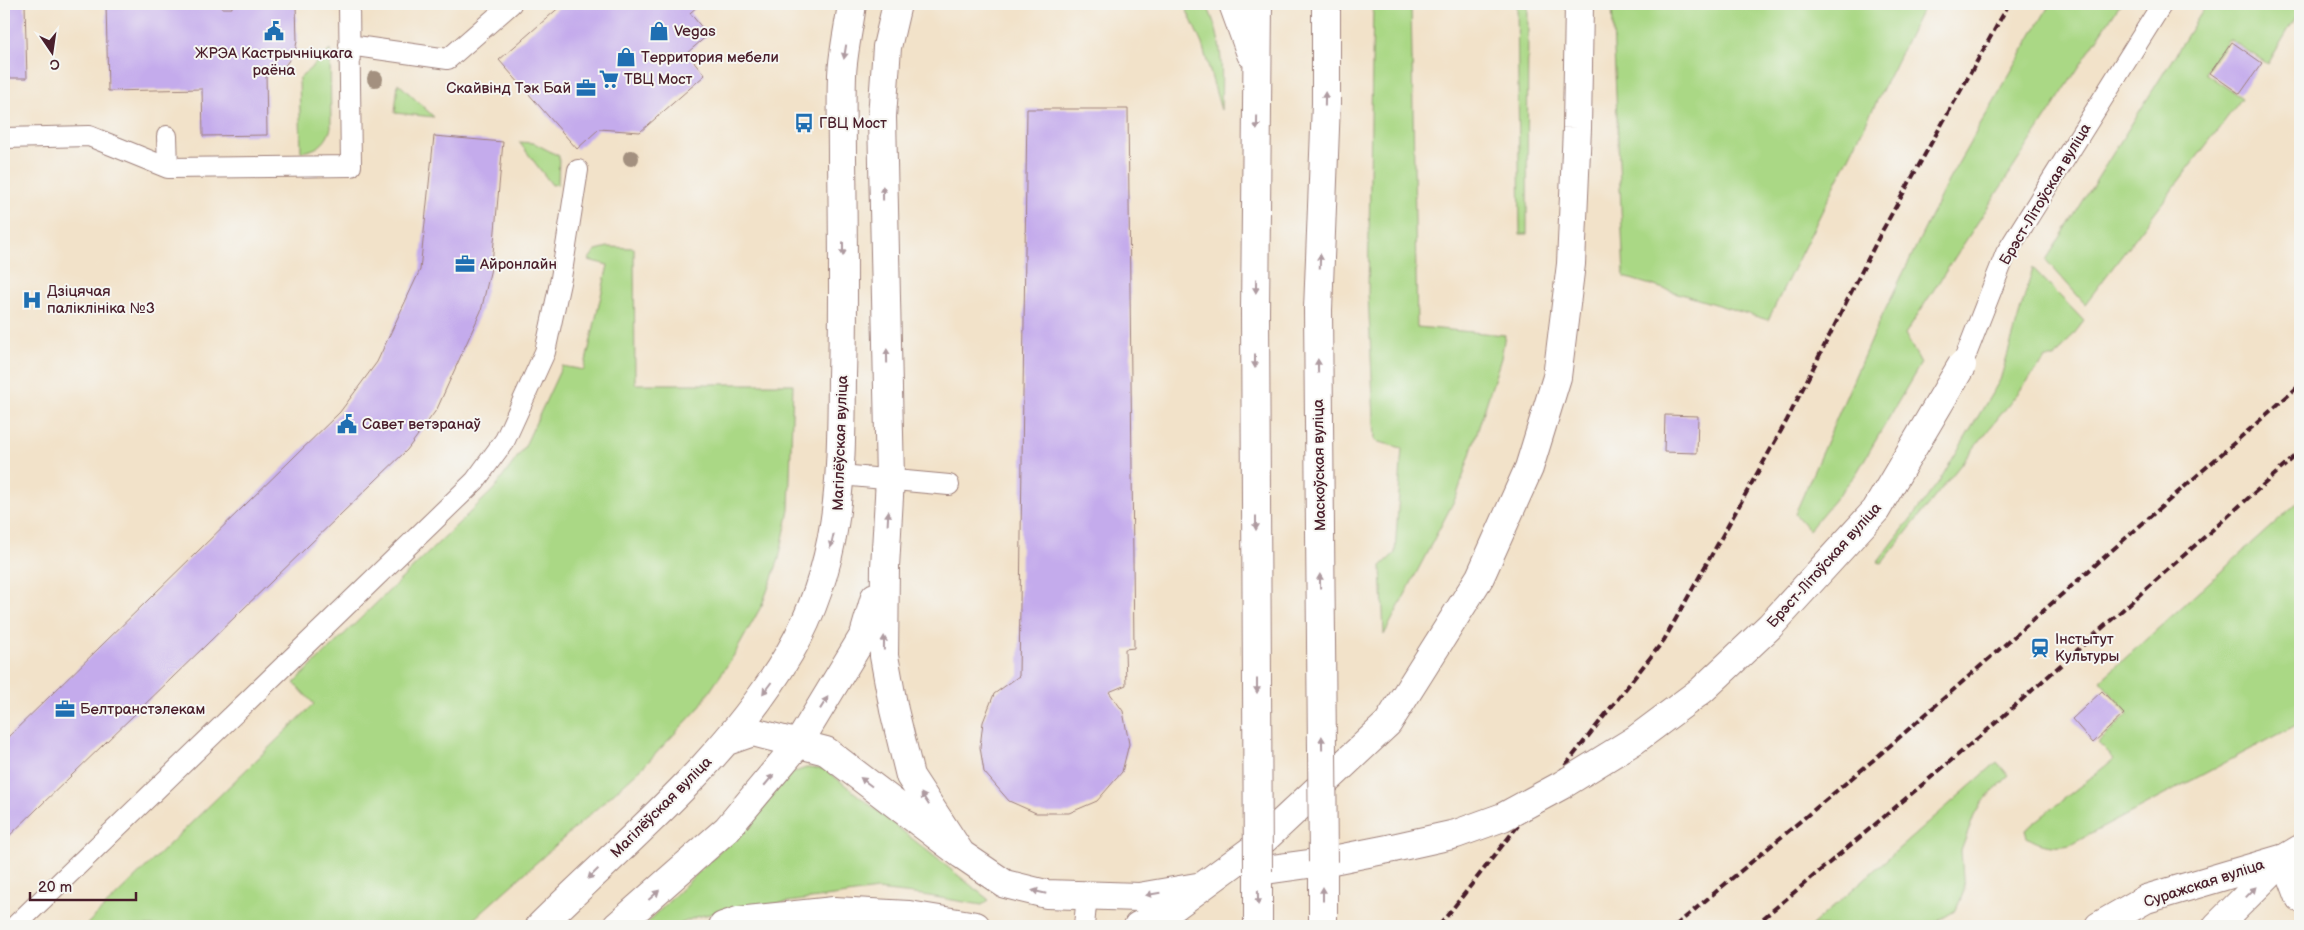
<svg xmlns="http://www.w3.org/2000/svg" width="2304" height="930" font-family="'Balsamiq Sans',sans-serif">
<rect width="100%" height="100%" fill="#f6f6f2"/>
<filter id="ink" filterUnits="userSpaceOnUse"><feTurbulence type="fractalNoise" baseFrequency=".02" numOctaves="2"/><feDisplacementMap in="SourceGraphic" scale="10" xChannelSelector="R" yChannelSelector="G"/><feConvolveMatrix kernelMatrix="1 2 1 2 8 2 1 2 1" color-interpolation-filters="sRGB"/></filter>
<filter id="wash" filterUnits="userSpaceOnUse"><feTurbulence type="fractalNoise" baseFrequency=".0096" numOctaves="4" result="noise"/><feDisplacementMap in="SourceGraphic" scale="20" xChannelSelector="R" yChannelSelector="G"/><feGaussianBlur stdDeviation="1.12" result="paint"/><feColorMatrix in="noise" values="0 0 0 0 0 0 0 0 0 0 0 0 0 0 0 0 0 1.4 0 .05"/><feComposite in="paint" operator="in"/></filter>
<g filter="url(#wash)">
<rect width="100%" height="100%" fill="#f2e2c9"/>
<!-- green -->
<path fill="#aad885" stroke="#7a7c58" d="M1184,4H1206C1224,39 1222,72 1221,110L1202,44Z
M1373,4H1411L1417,327L1505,335L1501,358L1457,495L1384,635L1381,566L1395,553L1402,448L1375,441L1368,293Z
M1517,4H1528L1527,234H1520Z
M1612,4H1925L1768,320L1624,277Z
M2050,4H2120L1905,334L1921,363L1856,474L1809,530L1795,514L1872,337L1948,181Z
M2207,4H2300V10L2268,64L2229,39L2205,73L2242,98L2085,304L2046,260Z
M330,50L331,128C326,144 317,150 301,152L299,79Z
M398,83L434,117L395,113Z
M519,142L534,143L559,156L558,184L552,185Z
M608,247L634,248L635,384H793L789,510L779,559L762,605L734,655L698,709L645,765L466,926H85L314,704L294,683L494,489L524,448L562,366L584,370L608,265L588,260L596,250Z
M2033,268L2084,321L2055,358H2046L1882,563L1878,562L1938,483L2000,380Z
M2300,500V723L2070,845C2055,848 2041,846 2027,837L2025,830L2114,759L2098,743L2128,714L2100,681Z
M1997,762L2009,776L1982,802L1974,816L1961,851L1964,891L1956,910L1930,926H1811Z
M806,768L825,769L989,900L982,905L923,895L877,890L729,910L696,917L675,926H644L716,855L792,773Z"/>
<g id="blocks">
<!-- building -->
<path fill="#c4abec" d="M4,4H25L27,78H4Z
M106,4H222V8H232V4H296L297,41L295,52L284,67L266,72L267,135L203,136L202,89L108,91Z
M563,4H700L690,13L708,35L687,53L705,75L640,132L599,129L577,149L499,60Z
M2232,42L2262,63L2240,94L2210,73Z
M1027,109H1128L1134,648L1125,649L1126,685L1109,692L1123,711L1129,744L1122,772L1097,801L1069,813H1036L1009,801L984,772L980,747L983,722L994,694L1019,676Z
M434,136L503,142L492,264L481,311L437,409L407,450L4,841V741L340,412L377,362L420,270Z
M1665,415L1698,416L1697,453L1664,452Z
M2102,691L2124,714L2093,743L2072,719Z"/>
</g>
</g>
<g filter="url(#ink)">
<use href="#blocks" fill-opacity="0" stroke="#9e807a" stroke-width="1"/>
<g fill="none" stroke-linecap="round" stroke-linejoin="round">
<defs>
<path id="service" d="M349,45L448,59L511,4
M167,136L168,168
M4,138L89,136L168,168L351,166L349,4
M1962,365L2006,253L2162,4
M841,475L949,485
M15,926L475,481L505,440L545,352L561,278L578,170
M1084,926L1087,895"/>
<path id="minor" d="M2285,858L2300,898
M1258,871L1323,862L1393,848"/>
<path id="secondary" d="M2099,926L2146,899L2285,858L2300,849
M2217,926L2284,859"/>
<path id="primary" d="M897,4L887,47L882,117L890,479L885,567L884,656L894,710L910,776L961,854
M1233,4L1251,54
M1318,310L1326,103V4
M1255,312L1258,4
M727,741L753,732L826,751L961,854L1005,884L1046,894L1139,897L1197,887
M1258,871V926
M540,926C628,839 728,759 790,652C842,562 841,475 842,376C844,303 843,231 842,158C842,131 841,103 842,75C843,52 849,27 852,4
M617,926L727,829L798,744L864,635L875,597
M723,926L738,921L834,911L909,915L976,926
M1138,926L1170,910L1257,846L1388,723L1480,577L1529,468L1557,377L1571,264L1577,128L1579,4
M1323,926V862"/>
</defs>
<!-- service casing -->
<use href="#service" stroke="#9e807a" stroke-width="22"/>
<!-- minor casing -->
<use href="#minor" stroke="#9e807a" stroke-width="30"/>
<!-- secondary casing -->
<use href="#secondary" stroke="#9e807a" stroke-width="30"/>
<!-- primary casing -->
<use href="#primary" stroke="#9e807a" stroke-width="30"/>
<!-- service -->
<use href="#service" stroke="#fff" stroke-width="20"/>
<!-- minor -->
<use href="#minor" stroke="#fff" stroke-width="28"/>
<!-- secondary -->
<use href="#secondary" stroke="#fff" stroke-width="28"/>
<!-- primary -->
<use href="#primary" stroke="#fff" stroke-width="28"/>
<!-- rail -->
<path stroke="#4a1f2b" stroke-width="4" stroke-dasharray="8 4" stroke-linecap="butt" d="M1439,926L1664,640L1787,420L1881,233L2009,4
M1675,926L1877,757L2300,385
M1754,926L1991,727L2300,452"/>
<defs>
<path id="minor-bridge" d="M1393,848L1456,834L1503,817L1562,785L1635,740L1702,690L1770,626L1876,510L1962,365"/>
<path id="primary-bridge" d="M1318,310L1323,862
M1255,312L1258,871"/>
</defs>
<!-- minor-bridge casing -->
<use href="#minor-bridge" stroke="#9e807a" stroke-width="30" stroke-linecap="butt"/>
<!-- primary-bridge casing -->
<use href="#primary-bridge" stroke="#9e807a" stroke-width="30" stroke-linecap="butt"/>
<!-- minor-bridge -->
<use href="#minor-bridge" stroke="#fff" stroke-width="28"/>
<!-- primary-bridge -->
<use href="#primary-bridge" stroke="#fff" stroke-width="28"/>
</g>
<!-- trees -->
<g fill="#a3907f">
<circle cx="375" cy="79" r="8"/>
<circle cx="631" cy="158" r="8"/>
</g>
<!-- one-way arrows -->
<defs><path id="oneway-solid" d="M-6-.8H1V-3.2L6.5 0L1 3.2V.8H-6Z" transform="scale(1.25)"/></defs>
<g fill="#ae9aa0">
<use href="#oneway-solid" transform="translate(845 52) rotate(99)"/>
<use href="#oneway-solid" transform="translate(1325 99) rotate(-89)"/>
<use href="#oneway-solid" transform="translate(1257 123) rotate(91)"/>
<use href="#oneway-solid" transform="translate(883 193) rotate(-91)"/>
<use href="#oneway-solid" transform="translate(843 249) rotate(90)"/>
<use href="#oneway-solid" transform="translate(1320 261) rotate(-88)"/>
<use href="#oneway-solid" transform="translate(1256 286) rotate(91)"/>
<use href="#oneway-solid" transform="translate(887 356) rotate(-91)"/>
<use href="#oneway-solid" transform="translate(1255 361) rotate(90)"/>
<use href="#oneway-solid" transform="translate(1318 366) rotate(-91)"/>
<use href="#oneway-solid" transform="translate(888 518) rotate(-87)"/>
<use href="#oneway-solid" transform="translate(1256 523) rotate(90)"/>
<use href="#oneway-solid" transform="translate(832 541) rotate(103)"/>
<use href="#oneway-solid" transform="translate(1320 581) rotate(-91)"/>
<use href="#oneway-solid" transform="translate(884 643) rotate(-89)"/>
<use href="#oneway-solid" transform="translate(1257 686) rotate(90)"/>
<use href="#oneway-solid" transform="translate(767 688) rotate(127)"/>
<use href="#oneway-solid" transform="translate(824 703) rotate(-58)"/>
<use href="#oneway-solid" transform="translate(1322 743) rotate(-91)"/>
<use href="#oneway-solid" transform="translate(769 780) rotate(-50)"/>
<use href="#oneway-solid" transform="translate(866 782) rotate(-143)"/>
<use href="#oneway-solid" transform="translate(925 799) rotate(-123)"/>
<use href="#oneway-solid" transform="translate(593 874) rotate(136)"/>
<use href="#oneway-solid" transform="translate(1039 892) rotate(-167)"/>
<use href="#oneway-solid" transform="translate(2251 892) rotate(-46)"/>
<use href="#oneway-solid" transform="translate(1153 894) rotate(170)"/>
<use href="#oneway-solid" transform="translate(1323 894) rotate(-90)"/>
<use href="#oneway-solid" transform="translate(654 895) rotate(-42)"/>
<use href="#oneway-solid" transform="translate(1258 898) rotate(89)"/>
</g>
</g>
<!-- icons -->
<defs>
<symbol id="civic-bare" viewBox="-9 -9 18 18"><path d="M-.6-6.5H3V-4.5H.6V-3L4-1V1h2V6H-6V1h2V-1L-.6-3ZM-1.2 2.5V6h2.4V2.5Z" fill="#1f6fb2" stroke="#f6f6f2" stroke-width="2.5" paint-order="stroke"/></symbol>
<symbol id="shop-bare" viewBox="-9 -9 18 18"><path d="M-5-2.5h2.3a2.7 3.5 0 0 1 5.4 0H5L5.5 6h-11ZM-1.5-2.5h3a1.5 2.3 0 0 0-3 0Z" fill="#1f6fb2" stroke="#f6f6f2" stroke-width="2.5" paint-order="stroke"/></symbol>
<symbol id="supermarket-bare" viewBox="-9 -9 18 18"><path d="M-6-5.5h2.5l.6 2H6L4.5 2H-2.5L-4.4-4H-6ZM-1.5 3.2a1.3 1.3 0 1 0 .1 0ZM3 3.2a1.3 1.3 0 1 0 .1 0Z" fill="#1f6fb2" stroke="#f6f6f2" stroke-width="2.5" paint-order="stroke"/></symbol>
<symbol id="office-bare" viewBox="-9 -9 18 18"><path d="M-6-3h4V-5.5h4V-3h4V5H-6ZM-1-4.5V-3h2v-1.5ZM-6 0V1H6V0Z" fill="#1f6fb2" stroke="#f6f6f2" stroke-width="2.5" paint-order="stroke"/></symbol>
<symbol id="bus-bare" viewBox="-9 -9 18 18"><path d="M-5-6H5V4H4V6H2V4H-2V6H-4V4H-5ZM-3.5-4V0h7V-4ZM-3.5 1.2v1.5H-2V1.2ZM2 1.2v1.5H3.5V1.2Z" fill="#1f6fb2" stroke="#f6f6f2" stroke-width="2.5" paint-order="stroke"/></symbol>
<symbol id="hospital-bare" viewBox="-9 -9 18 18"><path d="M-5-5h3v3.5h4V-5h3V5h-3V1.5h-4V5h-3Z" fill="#1f6fb2" stroke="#f6f6f2" stroke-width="2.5" paint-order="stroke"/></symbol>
<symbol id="station-bare" viewBox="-9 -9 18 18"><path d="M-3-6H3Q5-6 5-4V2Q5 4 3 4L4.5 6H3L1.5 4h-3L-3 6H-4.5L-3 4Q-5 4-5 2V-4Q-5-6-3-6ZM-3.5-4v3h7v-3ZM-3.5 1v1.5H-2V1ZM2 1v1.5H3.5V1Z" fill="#1f6fb2" stroke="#f6f6f2" stroke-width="2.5" paint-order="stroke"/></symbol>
</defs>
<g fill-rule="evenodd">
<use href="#civic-bare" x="260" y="17" width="28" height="28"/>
<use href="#shop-bare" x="645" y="17" width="28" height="28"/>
<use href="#shop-bare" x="612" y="43" width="28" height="28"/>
<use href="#supermarket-bare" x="595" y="65" width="28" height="28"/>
<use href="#office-bare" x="572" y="74" width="28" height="28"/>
<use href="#bus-bare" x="790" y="109" width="28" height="28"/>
<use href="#office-bare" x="451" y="250" width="28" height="28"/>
<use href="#hospital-bare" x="18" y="286" width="28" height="28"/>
<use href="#civic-bare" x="333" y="410" width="28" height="28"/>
<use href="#station-bare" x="2026" y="634" width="28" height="28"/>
<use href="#office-bare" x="51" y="695" width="28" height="28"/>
</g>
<g text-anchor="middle" stroke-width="4" stroke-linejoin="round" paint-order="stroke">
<!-- poi labels -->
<g font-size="15" fill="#4a1f2b" stroke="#f6f6f2" text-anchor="start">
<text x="674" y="36">Vegas</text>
<text x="274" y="58" text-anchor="middle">ЖРЭА Кастрычніцкага<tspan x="274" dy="17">раёна</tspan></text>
<text x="641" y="62">Территория мебели</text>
<text x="624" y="84">ТВЦ Мост</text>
<text x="571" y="93" text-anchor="end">Скайвінд Тэк Бай</text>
<text x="819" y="128">ГВЦ Мост</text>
<text x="480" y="269">Айронлайн</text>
<text x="47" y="296">Дзіцячая<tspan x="47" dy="17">паліклініка №3</tspan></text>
<text x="362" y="429">Савет ветэранаў</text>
<text x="2055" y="644">Інстытут<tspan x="2055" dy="17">Культуры</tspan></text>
<text x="80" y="714">Белтранстэлекам</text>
</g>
<!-- street labels -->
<g font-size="15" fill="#4a1f2b" stroke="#f6f6f2">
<text transform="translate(2045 194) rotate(-59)" y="5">Брэст-Літоўская вуліца</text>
<text transform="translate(840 443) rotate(-88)" y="5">Магілёўская вуліца</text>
<text transform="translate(1319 465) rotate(-91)" y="5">Маскоўская вуліца</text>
<text transform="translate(1824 565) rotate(-48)" y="5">Брэст-Літоўская вуліца</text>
<text transform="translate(661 807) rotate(-45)" y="5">Магілёўская вуліца</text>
<text transform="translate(2204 883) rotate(-18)" y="5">Суражская вуліца</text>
</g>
</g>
<!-- margin -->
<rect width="2304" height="930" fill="none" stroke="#f6f6f2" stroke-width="20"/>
<!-- north arrow -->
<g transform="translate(52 52) rotate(167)" stroke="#f6f6f2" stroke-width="4" paint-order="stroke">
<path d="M0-4L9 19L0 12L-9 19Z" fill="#4a1f2b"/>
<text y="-8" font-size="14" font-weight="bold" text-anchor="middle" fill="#4a1f2b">С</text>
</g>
<!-- scale -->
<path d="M30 892v8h106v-8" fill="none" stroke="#4a1f2b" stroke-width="2.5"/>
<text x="38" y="892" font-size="15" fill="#4a1f2b" stroke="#f6f6f2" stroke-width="4" paint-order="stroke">20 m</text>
</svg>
